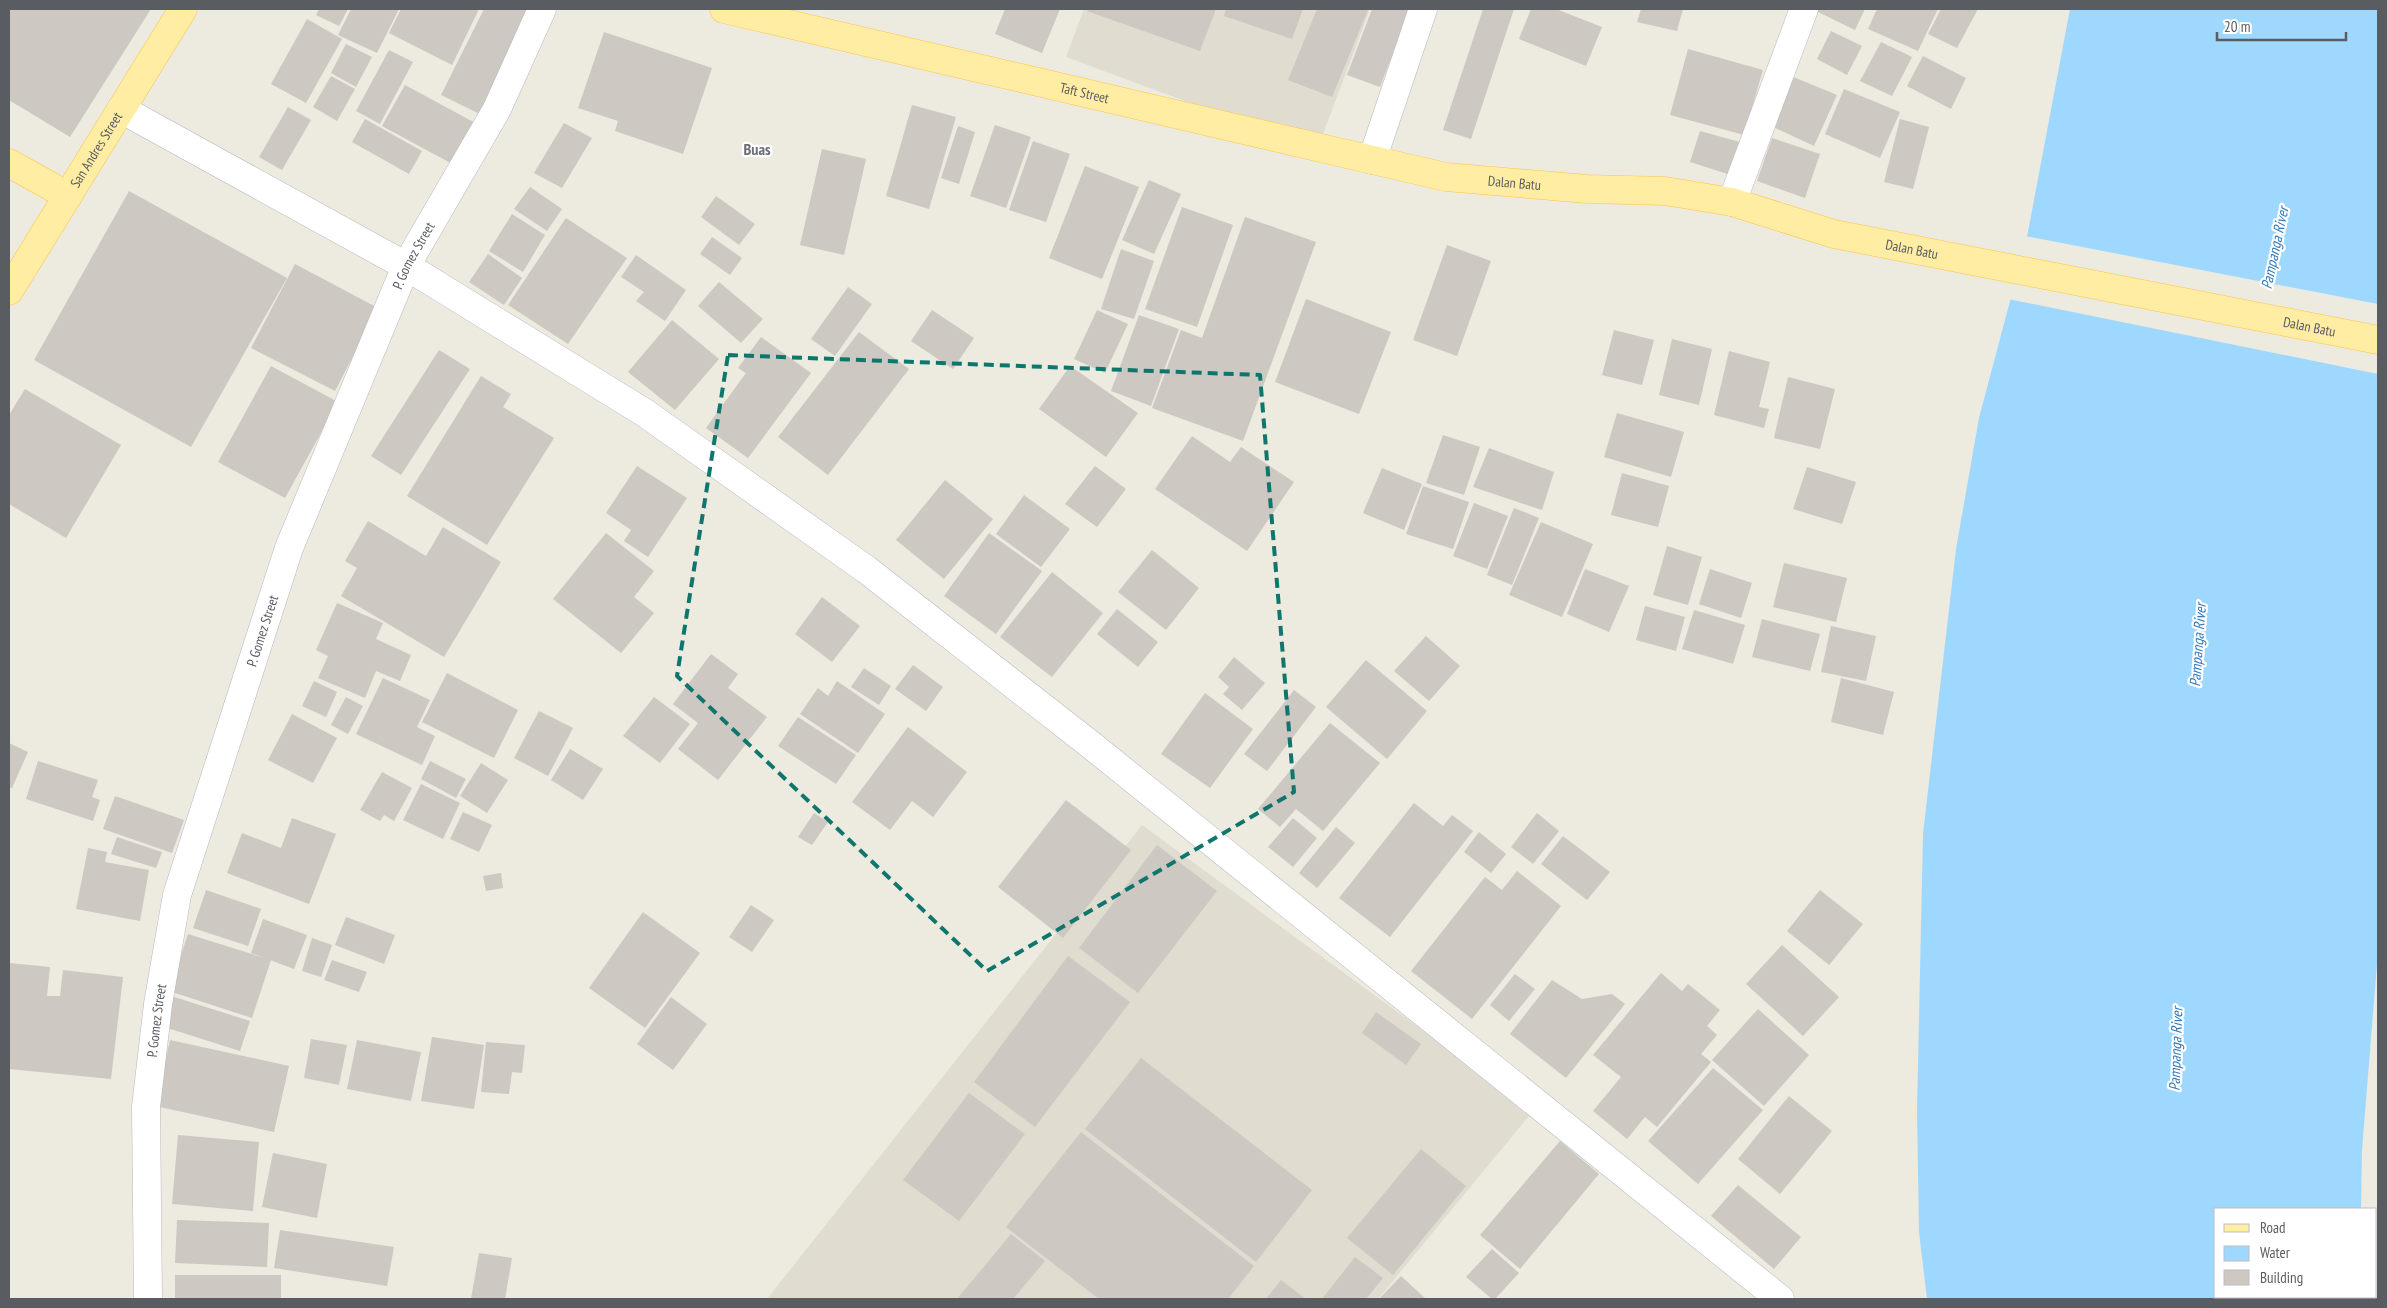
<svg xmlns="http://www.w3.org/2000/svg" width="2387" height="1308" font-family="'PT Sans Narrow',sans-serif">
<rect width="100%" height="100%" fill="#edeae0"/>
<!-- education -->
<path fill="#e0dcd0" d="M1084,9H1370L1317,150L1066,57Z
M1142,825L1533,1111L1378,1299H767Z"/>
<!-- water -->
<path fill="#9ed8ff" d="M2070,9H2378V952L2362,1150L2361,1209H2216V1297H2361V1299H1927L1919,1232L1917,1111L1923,834L1956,549L1979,418L2027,237Z"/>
<!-- pier -->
<path fill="#edeae0" d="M2025,236L2378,304V374L2008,299Z"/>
<!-- building -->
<path fill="#cdc8c1" d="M9,9H151L70,137L9,100Z
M319,9H348L339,26L316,15Z
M351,9H399L377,53L338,35Z
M401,9H479L452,65L389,33Z
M484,9H530L486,117L441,95Z
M1005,9H1060L1042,53L995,34Z
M1088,9H1216L1200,51L1087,11Z
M1226,9H1303L1292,39L1224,16Z
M1317,9L1368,10L1332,97L1288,80Z
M1372,9H1410L1380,87L1347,75Z
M1483,9H1514L1471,139L1443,130Z
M1531,9H1556L1602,27L1586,66L1519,39Z
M1641,9H1683L1677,31L1637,22Z
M1812,9H1865L1855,30Z
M1877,9H1938L1918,51L1868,29Z
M1941,9H1978L1957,48L1928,34Z
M307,19L342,39L306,103L271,84Z
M1831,31L1862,46L1847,75L1817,59Z
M604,32L712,68L683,154L615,131L618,121L578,108Z
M1881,42L1912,57L1892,96L1860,81Z
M346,44L372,57L356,87L331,73Z
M1688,49L1763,70L1744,135L1670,115Z
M389,50L413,62L380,124L356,111Z
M1923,56L1966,78L1951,109L1907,86Z
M331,76L355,89L337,121L313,107Z
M1791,76L1837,95L1814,146L1769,125Z
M405,85L479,125L456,166L382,126Z
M1844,89L1900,112L1880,158L1825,134Z
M912,105L956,117L929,209L886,196Z
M288,107L311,120L282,170L259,157Z
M365,119L422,151L409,174L352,142Z
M1900,119L1929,127L1913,189L1884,182Z
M564,123L592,138L562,188L534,173Z
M995,125L1031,137L1006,208L970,196Z
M958,126L975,132L959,184L941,178Z
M1700,131L1747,144L1737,177L1690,162Z
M1772,138L1820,154L1805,198L1757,181Z
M1033,141L1070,154L1046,222L1009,210Z
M822,149L866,159L844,255L800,245Z
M1085,166L1139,187L1102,279L1049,258Z
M1149,180L1181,194L1154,254L1122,240Z
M530,187L562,209L547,231L514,209Z
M129,191L287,278L191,447L34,360Z
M716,196L755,224L739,245L701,217Z
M1182,207L1233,225L1197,327L1145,309Z
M512,214L545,235L523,272L489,251Z
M1245,217L1316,242L1243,441L1152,408L1181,330L1202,338Z
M566,218L627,258L568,344L508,305Z
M712,237L742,258L730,275L700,254Z
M1447,245L1491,261L1457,356L1413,340Z
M1121,249L1154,261L1134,319L1101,309Z
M488,254L522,278L504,305L469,282Z
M636,255L686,290L665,321L636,301L644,292L621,277Z
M295,264L378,308L335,391L251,348Z
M719,282L763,319L741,343L698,306Z
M848,287L872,304L835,356L811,339Z
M1306,299L1391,332L1359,414L1275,382Z
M932,310L974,338L953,369L911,341Z
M1097,310L1128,324L1105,373L1074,359Z
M1139,315L1179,329L1151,406L1111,391Z
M672,320L719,359L675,410L628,372Z
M1614,330L1654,340L1642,385L1602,375Z
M859,332L909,369L828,475L778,437Z
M761,337L811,373L748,458L706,428L746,373L738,368Z
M1672,339L1712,349L1699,405L1659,395Z
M439,350L470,369L401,475L371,456Z
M1729,351L1770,362L1759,407L1769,409L1764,428L1714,415Z
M271,366L338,402L285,498L218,462Z
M1070,366L1138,413L1106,457L1039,409Z
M481,376L511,394L503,407L554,438L487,545L407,496Z
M1788,377L1835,389L1820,449L1774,438Z
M25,389L121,445L66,538L9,504V415Z
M1617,413L1684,432L1671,477L1604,457Z
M1443,435L1480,447L1464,495L1426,483Z
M1192,436L1230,462L1241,447L1294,482L1247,551L1155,489Z
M1489,448L1554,472L1542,510L1473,487Z
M637,466L687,498L648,557L624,541L631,530L606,513Z
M1095,466L1126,489L1097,527L1065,504Z
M1807,467L1856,482L1842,524L1793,509Z
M1382,468L1422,484L1404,530L1363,513Z
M1622,473L1669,486L1658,527L1611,515Z
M945,480L993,519L944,579L896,540Z
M1423,486L1469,502L1453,549L1406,534Z
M1024,495L1070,529L1041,567L996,534Z
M1474,503L1508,516L1487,569L1453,556Z
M1514,508L1539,518L1512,585L1487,575Z
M368,521L426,556L443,527L501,562L444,657L341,596L357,568L345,561Z
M1541,522L1593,544L1562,617L1509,595Z
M606,533L654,571L634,597L654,613L621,653L553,599Z
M989,533L1042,571L996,634L944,596Z
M1667,546L1702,557L1688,605L1653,595Z
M1152,550L1199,588L1166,630L1118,592Z
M1784,563L1847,578L1836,622L1773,607Z
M1585,569L1629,586L1609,632L1567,614Z
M1710,569L1752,583L1741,618L1699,604Z
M1052,572L1103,613L1052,677L1000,637Z
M822,597L860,626L832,662L795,634Z
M337,603L383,623L376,639L411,655L400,681L376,671L365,698L318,678L328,656L316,650Z
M1645,606L1685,617L1676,651L1636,640Z
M1117,609L1158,642L1138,667L1097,634Z
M1694,610L1745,625L1733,664L1682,649Z
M1762,619L1820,634L1810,671L1752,657Z
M1831,626L1876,636L1866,681L1821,672Z
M1426,636L1460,666L1429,701L1394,671Z
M711,654L738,674L728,688L767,717L718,780L678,749L698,723L673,704Z
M1234,657L1265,683L1242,710L1223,694L1229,687L1218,677Z
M1366,660L1427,711L1387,759L1326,707Z
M913,665L943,687L926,711L895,689Z
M864,668L891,686L879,705L851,687Z
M447,673L518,710L494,758L422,722Z
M383,678L430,700L417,727L435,736L422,765L356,734Z
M1841,678L1894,692L1883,735L1831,722Z
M314,681L337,692L326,717L302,706Z
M837,681L885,714L858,753L800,714L818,688L828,696Z
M1294,690L1316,707L1267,771L1244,754Z
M1205,693L1253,729L1210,788L1161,754Z
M346,697L363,706L348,734L331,725Z
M654,697L690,724L660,763L623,736Z
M539,711L573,728L548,776L514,758Z
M292,714L337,738L313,783L268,760Z
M798,717L856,755L836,784L778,746Z
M1330,723L1380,763L1323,831L1296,809L1280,827L1258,809Z
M908,727L967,772L933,817L912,801L890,830L852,802Z
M9,743L28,752L12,788L9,787Z
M570,749L603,769L583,800L551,780Z
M38,761L98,780L92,797L100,800L93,821L26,799Z
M430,761L466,779L456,798L421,779Z
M481,763L508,780L487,813L460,796Z
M382,772L412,788L394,821L384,815L380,821L360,810Z
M421,784L460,803L443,839L403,820Z
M115,796L184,820L172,853L103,829Z
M1066,800L1131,850L1063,938L998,887Z
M1414,803L1443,826L1452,815L1473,831L1390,937L1339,898Z
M463,812L492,825L479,852L450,839Z
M814,813L828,822L812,845L798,837Z
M1537,813L1559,831L1533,864L1511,847Z
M292,818L336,834L309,904L227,873L242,833L281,848Z
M1293,818L1317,838L1293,867L1268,847Z
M1336,827L1355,843L1317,888L1299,873Z
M1479,832L1506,854L1491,873L1464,852Z
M1563,836L1610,872L1587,900L1541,864Z
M117,837L162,852L156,868L111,854Z
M1157,845L1217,891L1138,993L1079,948Z
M88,848L107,852L105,862L149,870L140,921L76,909Z
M1517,871L1561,906L1472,1019L1411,971L1485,877L1502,890Z
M501,873L503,888L486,891L483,876Z
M206,890L261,909L248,946L193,928Z
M1820,890L1863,924L1829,965L1787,931Z
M751,905L774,920L752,952L729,937Z
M643,912L700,953L645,1028L589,988Z
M346,917L395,935L384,964L335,945Z
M263,919L307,935L294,969L251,953Z
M188,934L271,960L252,1018L169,991Z
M312,938L332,945L321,977L302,971Z
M1782,945L1839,997L1803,1036L1746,984Z
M1068,956L1130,1002L1035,1127L974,1082Z
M332,960L367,972L359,992L324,980Z
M9,963L50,967L47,996H60L63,970L123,977L111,1079L9,1069Z
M1661,973L1682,991L1688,984L1720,1010L1707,1026L1717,1035L1701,1054L1711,1062L1657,1127L1645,1117L1627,1139L1593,1111L1621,1077L1593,1055Z
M1515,974L1535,989L1509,1021L1490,1005Z
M1552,980L1582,999L1612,994L1625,1004L1566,1078L1510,1034Z
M168,995L250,1021L240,1051L158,1025Z
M671,997L707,1024L673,1070L637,1044Z
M1758,1009L1809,1055L1764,1106L1712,1060Z
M1376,1012L1421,1044L1406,1065L1362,1033Z
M432,1037L484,1045L474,1109L421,1101Z
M311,1039L347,1045L339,1085L304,1078Z
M170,1040L289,1066L274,1132L155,1106Z
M357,1040L421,1052L411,1101L347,1089Z
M486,1042L525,1045L522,1073L512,1072L509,1094L481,1092Z
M1141,1058L1312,1190L1256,1262L1085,1129Z
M1713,1068L1763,1110L1698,1184L1648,1141Z
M969,1093L1025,1134L959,1221L903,1180Z
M1789,1096L1832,1131L1780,1194L1738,1159Z
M1081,1132L1254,1266L1228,1299H1099L1006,1227Z
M178,1135L259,1142L253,1211L172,1204Z
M1560,1141L1599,1174L1520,1269L1480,1235Z
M1421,1149L1466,1186L1393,1275L1347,1238Z
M273,1153L327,1164L317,1218L262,1207Z
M1738,1185L1801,1237L1774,1269L1711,1216Z
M177,1220L269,1223L267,1267L175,1263Z
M280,1230L394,1247L387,1286L274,1268Z
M1011,1234L1045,1261L1013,1299H957Z
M1492,1249L1519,1273L1495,1299H1492L1466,1277Z
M479,1253L512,1258L505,1299H471Z
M1355,1257L1383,1278L1366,1299H1322Z
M175,1275H281V1299H175Z
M1401,1276L1426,1299H1379Z
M1281,1280L1306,1299H1266Z"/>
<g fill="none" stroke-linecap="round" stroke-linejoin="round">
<defs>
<g id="street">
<path d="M1372,160L1423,9"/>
<path d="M1732,202L1804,9"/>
<path id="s1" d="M148,1299L146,1107L158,1004L177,895L289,548L406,266L497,109L542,9"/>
</g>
<path id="secondary" d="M121,109L406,266L645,413L867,570L1091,745L1780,1299"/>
<g id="primary">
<path id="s2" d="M724,9L1446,177L1587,189L1665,191L1732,202L1834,234L2378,340"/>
<path d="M9,163L68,196"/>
<path id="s3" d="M9,291L183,9"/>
</g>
</defs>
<!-- street casing -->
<use href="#street" stroke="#b6b9be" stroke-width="29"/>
<!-- secondary casing -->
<use href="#secondary" stroke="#b6bac0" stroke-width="29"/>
<!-- primary casing -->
<use href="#primary" stroke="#fdc549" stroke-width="29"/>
<!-- street -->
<use href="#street" stroke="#fff" stroke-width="28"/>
<!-- secondary -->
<use href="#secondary" stroke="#fff" stroke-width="28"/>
<!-- primary -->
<use href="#primary" stroke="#ffeda3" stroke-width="28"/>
</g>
<!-- marked area -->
<path fill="none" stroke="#0f766e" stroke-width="4" stroke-dasharray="10 6" stroke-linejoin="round" d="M728,355L1260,375L1294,792L987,971L677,676Z"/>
<g text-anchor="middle" stroke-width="4.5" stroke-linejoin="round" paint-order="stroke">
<!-- street labels -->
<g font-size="14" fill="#595d62" stroke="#fff">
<text dy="5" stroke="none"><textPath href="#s2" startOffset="370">Taft Street</textPath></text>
<text dy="5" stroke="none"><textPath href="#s3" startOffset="166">San Andres Street</textPath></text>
<text dy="5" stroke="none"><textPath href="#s2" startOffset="810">Dalan Batu</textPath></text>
<text dy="5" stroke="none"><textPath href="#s2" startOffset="1215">Dalan Batu</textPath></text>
<text dy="5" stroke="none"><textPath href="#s1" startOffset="1089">P. Gomez Street</textPath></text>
<text dy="5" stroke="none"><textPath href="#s2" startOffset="1620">Dalan Batu</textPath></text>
<text dy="5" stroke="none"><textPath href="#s1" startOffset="684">P. Gomez Street</textPath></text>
<text dy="5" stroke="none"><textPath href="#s1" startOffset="279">P. Gomez Street</textPath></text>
</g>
<!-- water labels -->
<g font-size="15" font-style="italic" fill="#3378b9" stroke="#fff">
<text transform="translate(2275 248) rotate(-78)" y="5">Pampanga River</text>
<text transform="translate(2198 645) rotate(-86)" y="5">Pampanga River</text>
<text transform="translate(2176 1049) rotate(-88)" y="5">Pampanga River</text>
</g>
<!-- quarter labels -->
<g font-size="16" font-weight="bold" fill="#6a6f74" stroke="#fff">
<text x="757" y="155">Buas</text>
</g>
</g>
<!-- border -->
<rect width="2387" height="1308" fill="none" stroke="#595d62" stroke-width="20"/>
<!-- legend -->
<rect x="2214" y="1208" width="162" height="90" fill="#ffffff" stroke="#bdbec0"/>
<rect x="2224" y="1224" width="25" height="8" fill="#ffeda3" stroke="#bdbec0"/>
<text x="2260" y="1233" font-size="15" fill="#595d62">Road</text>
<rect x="2224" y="1246" width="25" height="15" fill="#9ed8ff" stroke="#bdbec0"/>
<text x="2260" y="1258" font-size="15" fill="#595d62">Water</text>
<rect x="2224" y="1270" width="25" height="15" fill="#cdc8c1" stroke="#bdbec0"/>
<text x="2260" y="1283" font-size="15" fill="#595d62">Building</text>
<!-- scale -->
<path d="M2217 32v8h129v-8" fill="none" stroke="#595d62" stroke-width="2.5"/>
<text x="2224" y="32" font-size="15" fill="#595d62" stroke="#ffffff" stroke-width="4" paint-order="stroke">20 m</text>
</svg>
